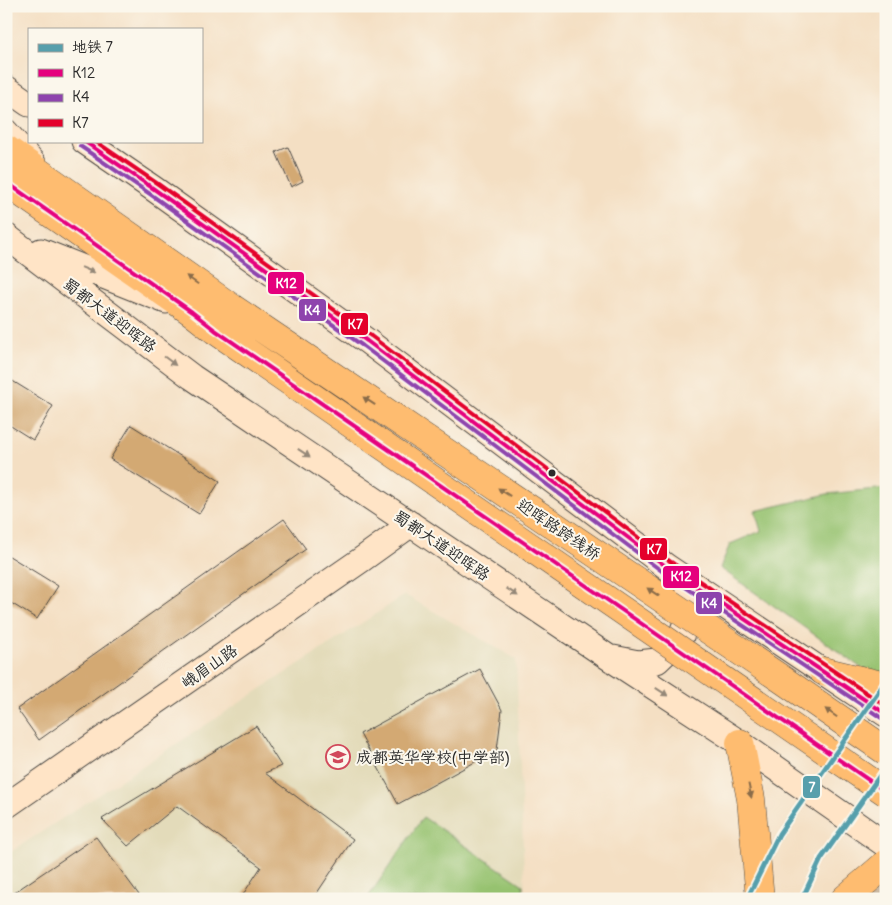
<svg xmlns="http://www.w3.org/2000/svg" width="892" height="905" font-family="Delius,'LXGW WenKai TC',sans-serif">
<rect width="100%" height="100%" fill="#fbf7ec"/>
<filter id="ink" filterUnits="userSpaceOnUse"><feTurbulence type="fractalNoise" baseFrequency=".02" numOctaves="2"/><feDisplacementMap in="SourceGraphic" scale="10" xChannelSelector="R" yChannelSelector="G"/><feConvolveMatrix kernelMatrix="1 2 1 2 8 2 1 2 1" color-interpolation-filters="sRGB"/></filter>
<filter id="wash" filterUnits="userSpaceOnUse"><feTurbulence type="fractalNoise" baseFrequency=".0096" numOctaves="4" result="noise"/><feDisplacementMap in="SourceGraphic" scale="20" xChannelSelector="R" yChannelSelector="G"/><feGaussianBlur stdDeviation="1.12" result="paint"/><feColorMatrix in="noise" values="0 0 0 0 0 0 0 0 0 0 0 0 0 0 0 0 0 1.4 0 .05"/><feComposite in="paint" operator="in"/></filter>
<g filter="url(#wash)">
<rect width="100%" height="100%" fill="#f4dfc3"/>
<!-- built -->
<path fill="#e3dbba" d="M405,595L516,659L525,899H6V855Z"/>
<!-- park -->
<path fill="#96c270" stroke="#60764e" d="M886,488V677L870,674L720,568L730,544L761,531L755,511L827,494Z
M423,817L523,885L524,899H367Z"/>
<g id="blocks">
<!-- building -->
<path fill="#d3a973" d="M288,147L303,181L291,187L276,152Z
M6,377L53,406L33,440L6,423Z
M131,425L220,481L199,514L110,459Z
M284,519L306,549L39,740L17,709Z
M6,554L58,586L37,619L6,600Z
M480,669L502,710L497,750L398,804L360,734Z
M256,726L281,766L265,773L353,839L313,899H240L261,867L177,806L128,846L102,819Z
M96,837L142,899H6V898Z"/>
</g>
</g>
<g filter="url(#ink)">
<use href="#blocks" fill-opacity="0" stroke="#494642" stroke-width="1"/>
<g fill="none" stroke-linecap="round" stroke-linejoin="round">
<!-- primary-tunnel -->
<path stroke="#ccbba5" stroke-width="28" stroke-dasharray="28 14" stroke-linecap="butt" d="M869,899L886,885"/>
<defs>
<path id="secondary" d="M6,88L29,104
M6,132L33,163
M84,141L154,189L367,341L667,567L886,714
M6,236L192,377L608,657L740,743L886,845
M41,251L166,301
M613,658L638,663L657,661L680,639L690,611L685,598
M6,806L361,560L411,524"/>
<path id="primary" d="M823,671L886,686
M740,743L751,799L760,899
M845,899L886,864"/>
<path id="highway" d="M6,149L232,308
M6,182L192,312L215,330"/>
</defs>
<!-- secondary casing -->
<use href="#secondary" stroke="#494642" stroke-width="27"/>
<!-- primary casing -->
<use href="#primary" stroke="#494642" stroke-width="29"/>
<!-- highway casing -->
<use href="#highway" stroke="#494642" stroke-width="29"/>
<!-- secondary -->
<use href="#secondary" stroke="#ffe4c6" stroke-width="25"/>
<!-- primary -->
<use href="#primary" stroke="#febc70" stroke-width="28"/>
<!-- highway -->
<use href="#highway" stroke="#febc70" stroke-width="28"/>
<defs>
<path id="highway-bridge" d="M232,308L780,678L886,751
M215,330L886,792"/>
</defs>
<!-- highway-bridge casing -->
<use href="#highway-bridge" stroke="#494642" stroke-width="29" stroke-linecap="butt"/>
<!-- highway-bridge -->
<use href="#highway-bridge" stroke="#febc70" stroke-width="28"/>
<defs>
<path id="bus-1" d="M84,141L154,189L367,341L667,567L886,714
M6,182L192,312L215,330L886,792"/>
<path id="bus-2" d="M80,146L150,194L363,346L663,572L883,719"/>
<path id="bus-3" d="M95,141L158,184L371,336L671,562L886,706"/>
</defs>
<!-- bus-1 casing -->
<use href="#bus-1" stroke="#fbf7ec" stroke-width="8"/>
<!-- bus-2 casing -->
<use href="#bus-2" stroke="#fbf7ec" stroke-width="8"/>
<!-- bus-3 casing -->
<use href="#bus-3" stroke="#fbf7ec" stroke-width="8"/>
<!-- bus-1 -->
<use href="#bus-1" stroke="#e5007d" stroke-width="4"/>
<!-- bus-2 -->
<use href="#bus-2" stroke="#8e44ad" stroke-width="4"/>
<!-- bus-3 -->
<use href="#bus-3" stroke="#e4002b" stroke-width="4"/>
<defs>
<path id="metro-1" d="M747,899L779,834L886,681
M802,899L821,859L886,767"/>
</defs>
<!-- metro-1 casing -->
<use href="#metro-1" stroke="#fbf7ec" stroke-width="9"/>
<!-- metro-1 -->
<use href="#metro-1" stroke="#579fac" stroke-width="5"/>
</g>
<!-- one-way arrows -->
<defs><path id="oneway-solid" d="M-6-.8H1V-3.2L6.5 0L1 3.2V.8H-6Z" transform="scale(1.25)"/></defs>
<g fill="#958878">
<use href="#oneway-solid" transform="translate(88 270) rotate(22)"/>
<use href="#oneway-solid" transform="translate(170 361) rotate(37)"/>
<use href="#oneway-solid" transform="translate(304 453) rotate(34)"/>
<use href="#oneway-solid" transform="translate(512 592) rotate(34)"/>
<use href="#oneway-solid" transform="translate(662 692) rotate(33)"/>
</g>
<g fill="#8a6c4a">
<use href="#oneway-solid" transform="translate(192 280) rotate(-145)"/>
<use href="#oneway-solid" transform="translate(369 401) rotate(-146)"/>
<use href="#oneway-solid" transform="translate(504 492) rotate(-146)"/>
<use href="#oneway-solid" transform="translate(653 592) rotate(-146)"/>
<use href="#oneway-solid" transform="translate(831 713) rotate(-145)"/>
<use href="#oneway-solid" transform="translate(750 791) rotate(78)"/>
</g>
</g>
<!-- icons -->
<defs>
<symbol id="school-ring" viewBox="-11 -11 22 22"><circle r="9.5" fill="#fbf7ec" stroke="#d1495b" stroke-width="1.5"/><path d="M0-5L7-2L0 1L-7-2ZM-4 1L0 2.5L4 1V4Q0 6-4 4Z" fill="#d1495b"/></symbol>
</defs>
<g fill-rule="evenodd">
<use href="#school-ring" x="324" y="743" width="28" height="28"/>
</g>
<!-- markers -->
<circle fill="#2b2b2b" stroke="#fbf7ec" stroke-width="2" cx="552" cy="473" r="4.5"/>
<g text-anchor="middle" stroke-width="4" stroke-linejoin="round" paint-order="stroke">
<!-- street labels -->
<g font-size="16" fill="#2b2b2b" stroke="#fbf7ec">
<text transform="translate(110 315) rotate(37)" y="6">蜀都大道迎晖路</text>
<text transform="translate(559 529) rotate(34)" y="6">迎晖路跨线桥</text>
<text transform="translate(442 545) rotate(34)" y="6">蜀都大道迎晖路</text>
<text transform="translate(209 666) rotate(-35)" y="6">峨眉山路</text>
</g>
<!-- poi labels -->
<g font-size="16" fill="#2b2b2b" stroke="#fbf7ec" text-anchor="start">
<text x="356" y="763">成都英华学校(中学部)</text>
</g>
</g>
<g stroke="#fbf7ec" stroke-width="2">
<rect x="267" y="271" width="38" height="24" rx="5" fill="#e5007d"/>
<rect x="298" y="298" width="29" height="24" rx="5" fill="#8e44ad"/>
<rect x="340" y="312" width="29" height="24" rx="5" fill="#e4002b"/>
<rect x="639" y="537" width="29" height="24" rx="5" fill="#e4002b"/>
<rect x="662" y="565" width="38" height="24" rx="5" fill="#e5007d"/>
<rect x="695" y="591" width="28" height="24" rx="5" fill="#8e44ad"/>
<rect x="802" y="775" width="19" height="24" rx="5" fill="#579fac"/>
</g>
<g font-size="14" text-anchor="middle" font-weight="bold" fill="#fff">
<text x="286" y="288">K12</text>
<text x="312" y="315">K4</text>
<text x="355" y="329">K7</text>
<text x="654" y="554">K7</text>
<text x="681" y="581">K12</text>
<text x="709" y="608">K4</text>
<text x="812" y="792">7</text>
</g>
<!-- margin -->
<rect width="892" height="905" fill="none" stroke="#fbf7ec" stroke-width="25"/>
<!-- legend -->
<rect x="28" y="28" width="175" height="115" fill="#fbf7ec" stroke="#a8a59f"/>
<rect x="38" y="44" width="25" height="8" fill="#579fac" stroke="#a8a59f"/>
<text x="72" y="52" font-size="15" fill="#2b2b2b">地铁 7</text>
<rect x="38" y="69" width="25" height="8" fill="#e5007d" stroke="#a8a59f"/>
<text x="72" y="78" font-size="15" fill="#2b2b2b">K12</text>
<rect x="38" y="94" width="25" height="8" fill="#8e44ad" stroke="#a8a59f"/>
<text x="72" y="102" font-size="15" fill="#2b2b2b">K4</text>
<rect x="38" y="119" width="25" height="8" fill="#e4002b" stroke="#a8a59f"/>
<text x="72" y="128" font-size="15" fill="#2b2b2b">K7</text>
</svg>
